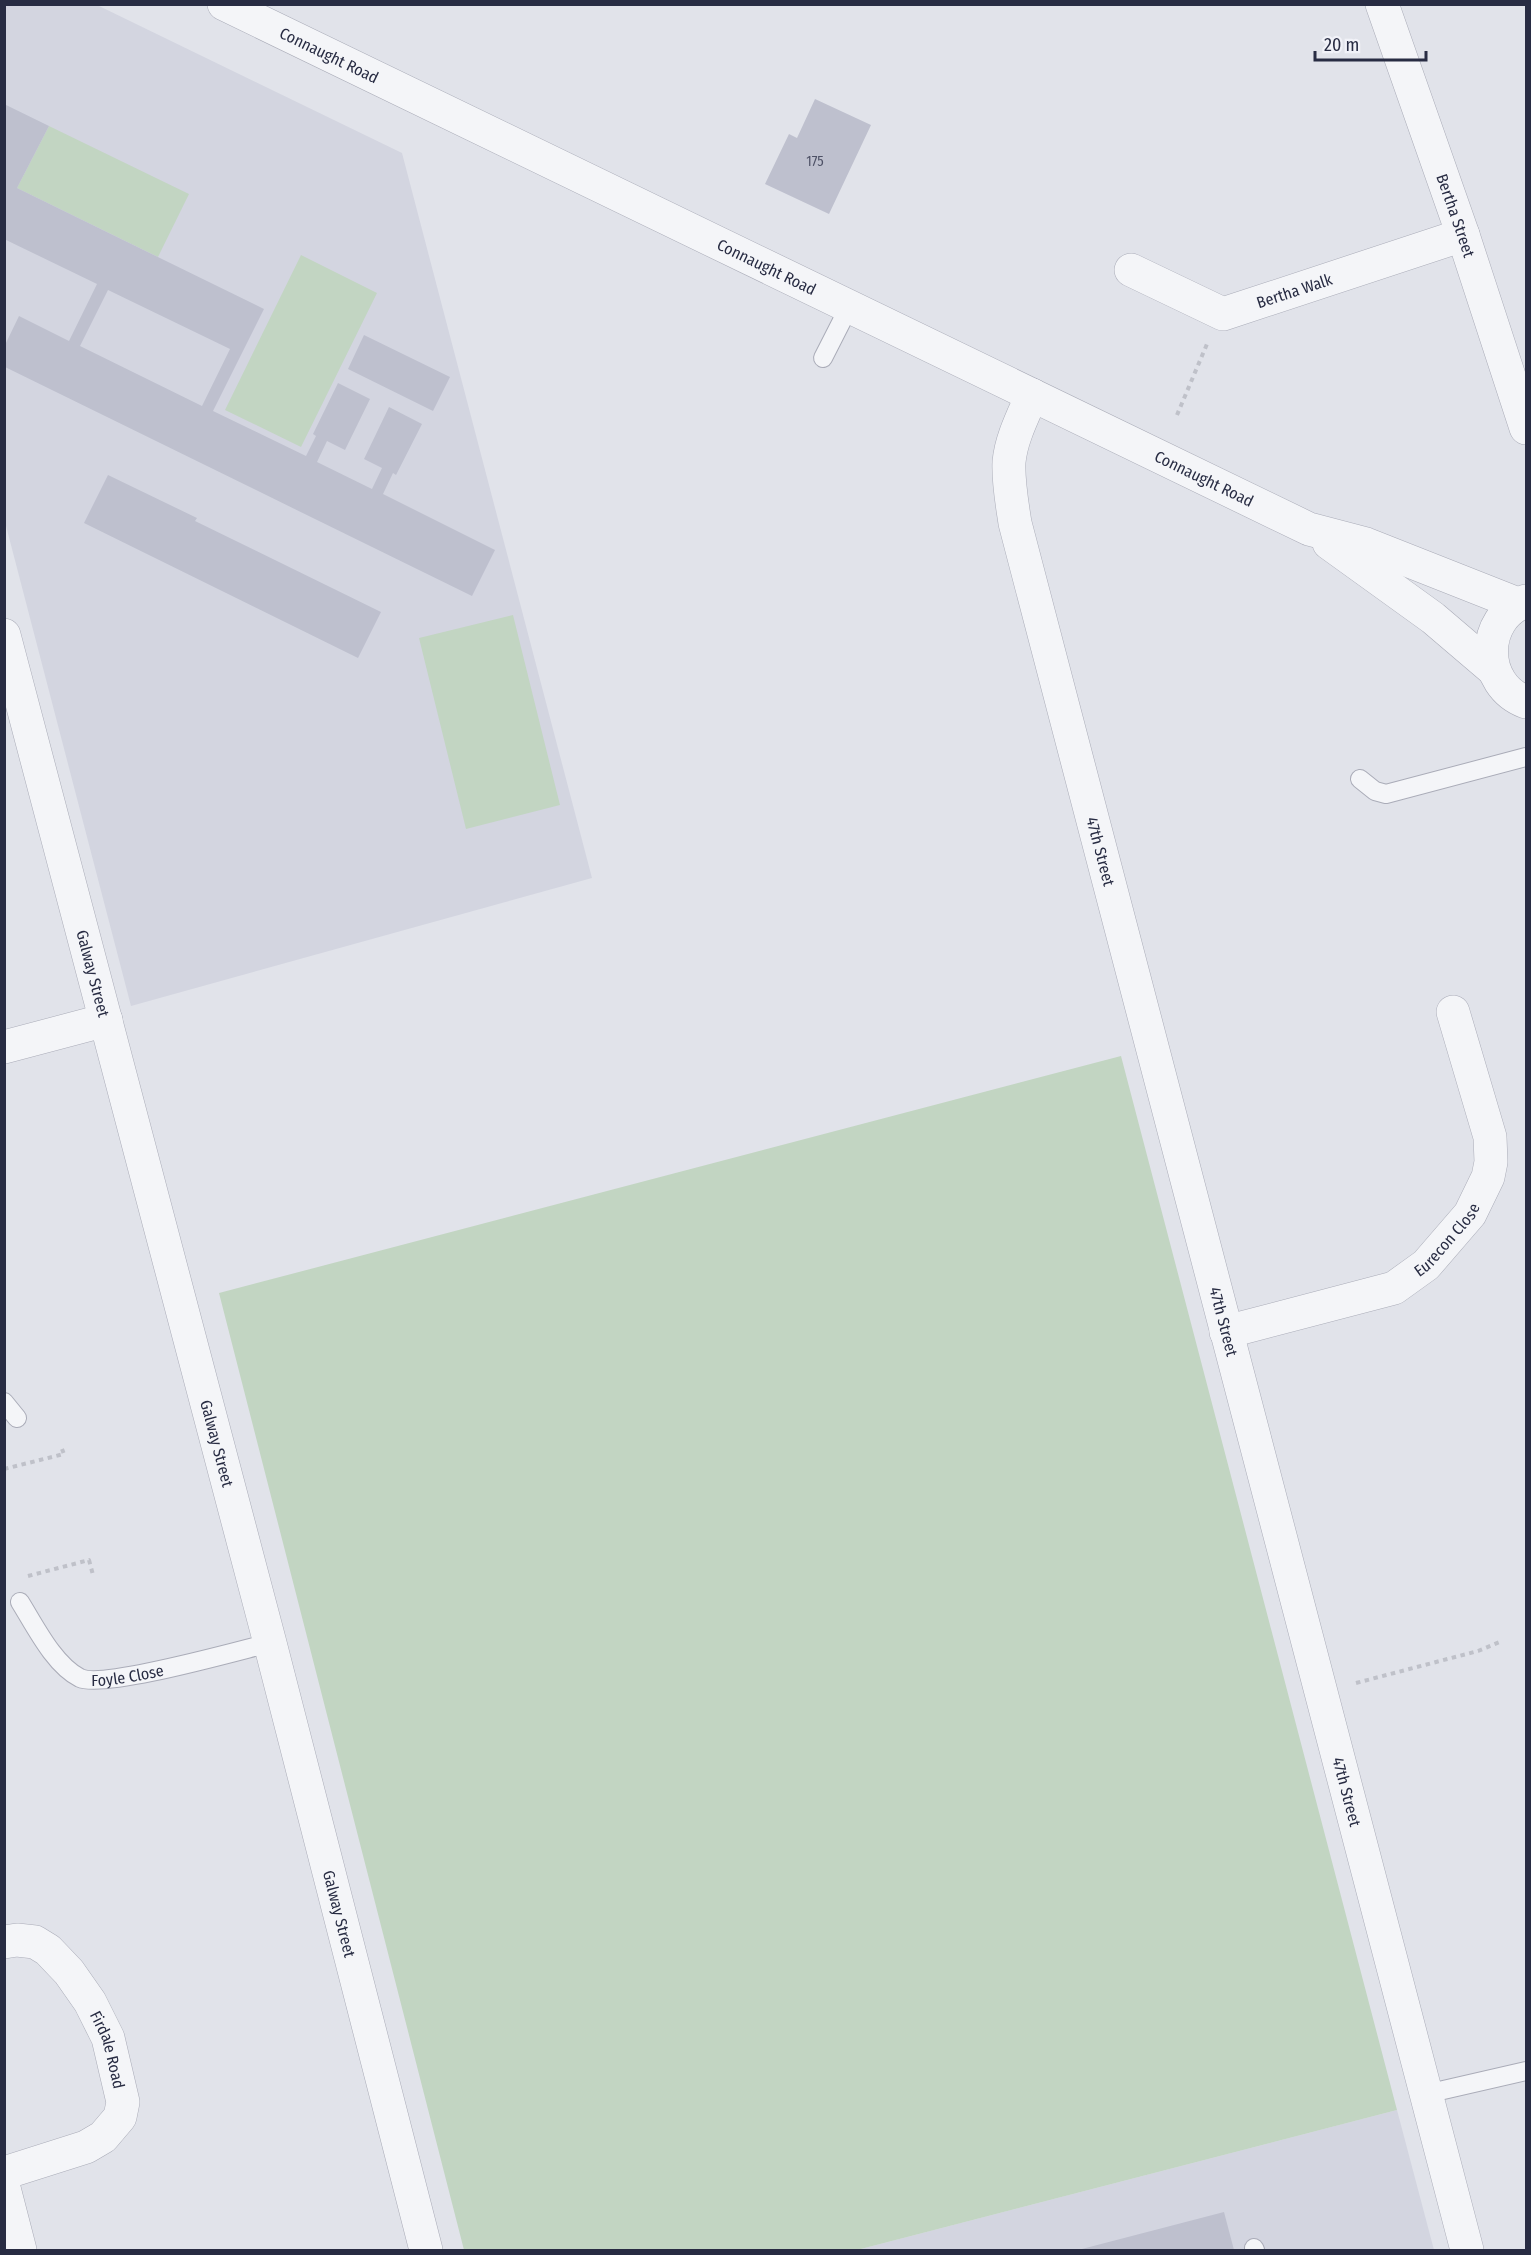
<svg xmlns="http://www.w3.org/2000/svg" width="1531" height="2255" font-family="'Fira Sans Condensed',sans-serif">
<rect width="100%" height="100%" fill="#e1e3ea"/>
<!-- built -->
<path fill="#d3d5e0" d="M4,5H97L402,153L592,878L131,1006L5,522Z
M1397,2110L1434,2250H857Z"/>
<!-- green -->
<path fill="#c2d5c2" d="M49,126L189,194L158,257L17,188Z
M301,255L377,293L301,447L225,410Z
M513,615L560,805L466,829L419,638Z
M1121,1056L1397,2110L857,2250H464L219,1293Z"/>
<!-- building -->
<path fill="#bec0ce" fill-rule="evenodd" d="M815,99L871,125L829,214L765,184L789,134L797,138Z
M4,104L49,126L17,188L264,309L213,411L306,456L316,436L313,434L338,383L370,399L345,450L327,441L317,462L372,489L382,468L364,459L389,407L422,424L396,475L393,473L383,494L495,550L472,596L5,367V345L19,316L69,341L97,284L4,239ZM108,290L230,349L202,406L80,346Z
M364,335L450,377L433,411L348,369Z
M108,475L197,518L195,521L381,612L358,658L84,523Z
M1224,2212L1234,2250H1078Z"/>
<g fill="none" stroke-linecap="round" stroke-linejoin="round">
<defs>
<g id="service">
<path d="M823,358L849,307"/>
<path d="M1360,779L1375,791L1386,794L1526,757"/>
<path d="M4,1402L17,1418"/>
<path id="s1" d="M20,1602C35,1626 54,1665 80,1678C104,1689 237,1651 270,1643"/>
<path d="M1426,2094L1526,2071"/>
<path d="M1254,2248L1255,2250"/>
</g>
<g id="minor">
<path id="s2" d="M1382,4L1463,235L1526,428"/>
<path id="s3" d="M1131,270L1223,314L1463,235"/>
<path id="s4" d="M1032,395C1023,416 1011,439 1009,462C1008,482 1012,503 1015,523L1467,2250"/>
<path id="s5" d="M4,635L270,1643L426,2250"/>
<path d="M4,1047L106,1020"/>
<path id="s6" d="M1226,1332L1394,1288L1426,1265L1470,1214L1488,1177L1491,1162L1490,1137L1453,1012"/>
<path id="s7" d="M4,1942L17,1940L35,1942L48,1950L69,1972L90,2002L108,2038L123,2102L120,2117L103,2137L86,2147L4,2173"/>
<path d="M4,2188L20,2250"/>
</g>
<g id="tertiary">
<path id="s8" d="M224,4L1309,529L1366,544L1518,604"/>
<path d="M1329,543L1433,618L1494,670"/>
<path d="M1526,601C1480,618 1480,685 1526,702"/>
</g>
</defs>
<!-- service casing -->
<use href="#service" stroke="#aaacb8" stroke-width="20"/>
<!-- minor casing -->
<use href="#minor" stroke="#aaacb8" stroke-width="34"/>
<!-- tertiary casing -->
<use href="#tertiary" stroke="#aaacb8" stroke-width="34"/>
<!-- path -->
<path stroke="#bfc1c9" stroke-width="4" stroke-dasharray="4.5 4.5" stroke-linecap="butt" d="M1177,415L1207,344
M4,1469L64,1454L62,1449
M28,1576L89,1560L93,1575
M1356,1683L1478,1651L1502,1641"/>
<!-- service -->
<use href="#service" stroke="#f4f5f8" stroke-width="18"/>
<!-- minor -->
<use href="#minor" stroke="#f4f5f8" stroke-width="33"/>
<!-- tertiary -->
<use href="#tertiary" stroke="#f4f5f8" stroke-width="33"/>
</g>
<g text-anchor="middle" stroke-width="4.5" stroke-linejoin="round" paint-order="stroke">
<!-- number labels -->
<g font-size="14" fill="#4e5166">
<text x="815" y="166">175</text>
</g>
<!-- street labels -->
<g font-size="16" fill="#282c43" stroke="#f1f2f8">
<text dy="6" stroke="none"><textPath href="#s8" startOffset="117">Connaught Road</textPath></text>
<text dy="6" stroke="none"><textPath href="#s2" startOffset="224">Bertha Street</textPath></text>
<text dy="6" stroke="none"><textPath href="#s8" startOffset="603">Connaught Road</textPath></text>
<text dy="6" stroke="none"><textPath href="#s3" startOffset="177">Bertha Walk</textPath></text>
<text dy="6" stroke="none"><textPath href="#s8" startOffset="1089">Connaught Road</textPath></text>
<text dy="6" stroke="none"><textPath href="#s4" startOffset="472">47th Street</textPath></text>
<text dy="6" stroke="none"><textPath href="#s5" startOffset="350">Galway Street</textPath></text>
<text dy="6" stroke="none"><textPath href="#s6" startOffset="246">Eurecon Close</textPath></text>
<text dy="6" stroke="none"><textPath href="#s4" startOffset="958">47th Street</textPath></text>
<text dy="6" stroke="none"><textPath href="#s5" startOffset="836">Galway Street</textPath></text>
<text dy="6" stroke="none"><textPath href="#s1" startOffset="146">Foyle Close</textPath></text>
<text dy="6" stroke="none"><textPath href="#s4" startOffset="1444">47th Street</textPath></text>
<text dy="6" stroke="none"><textPath href="#s5" startOffset="1322">Galway Street</textPath></text>
<text dy="6" stroke="none"><textPath href="#s7" startOffset="165">Firdale Road</textPath></text>
</g>
</g>
<!-- border -->
<rect width="1531" height="2255" fill="none" stroke="#282c43" stroke-width="12"/>
<!-- scale -->
<path d="M1315 51v9h111v-9" fill="none" stroke="#282c43" stroke-width="3"/>
<text x="1324" y="51" font-size="18" fill="#282c43" stroke="#f1f2f8" stroke-width="4.5" paint-order="stroke">20 m</text>
</svg>
